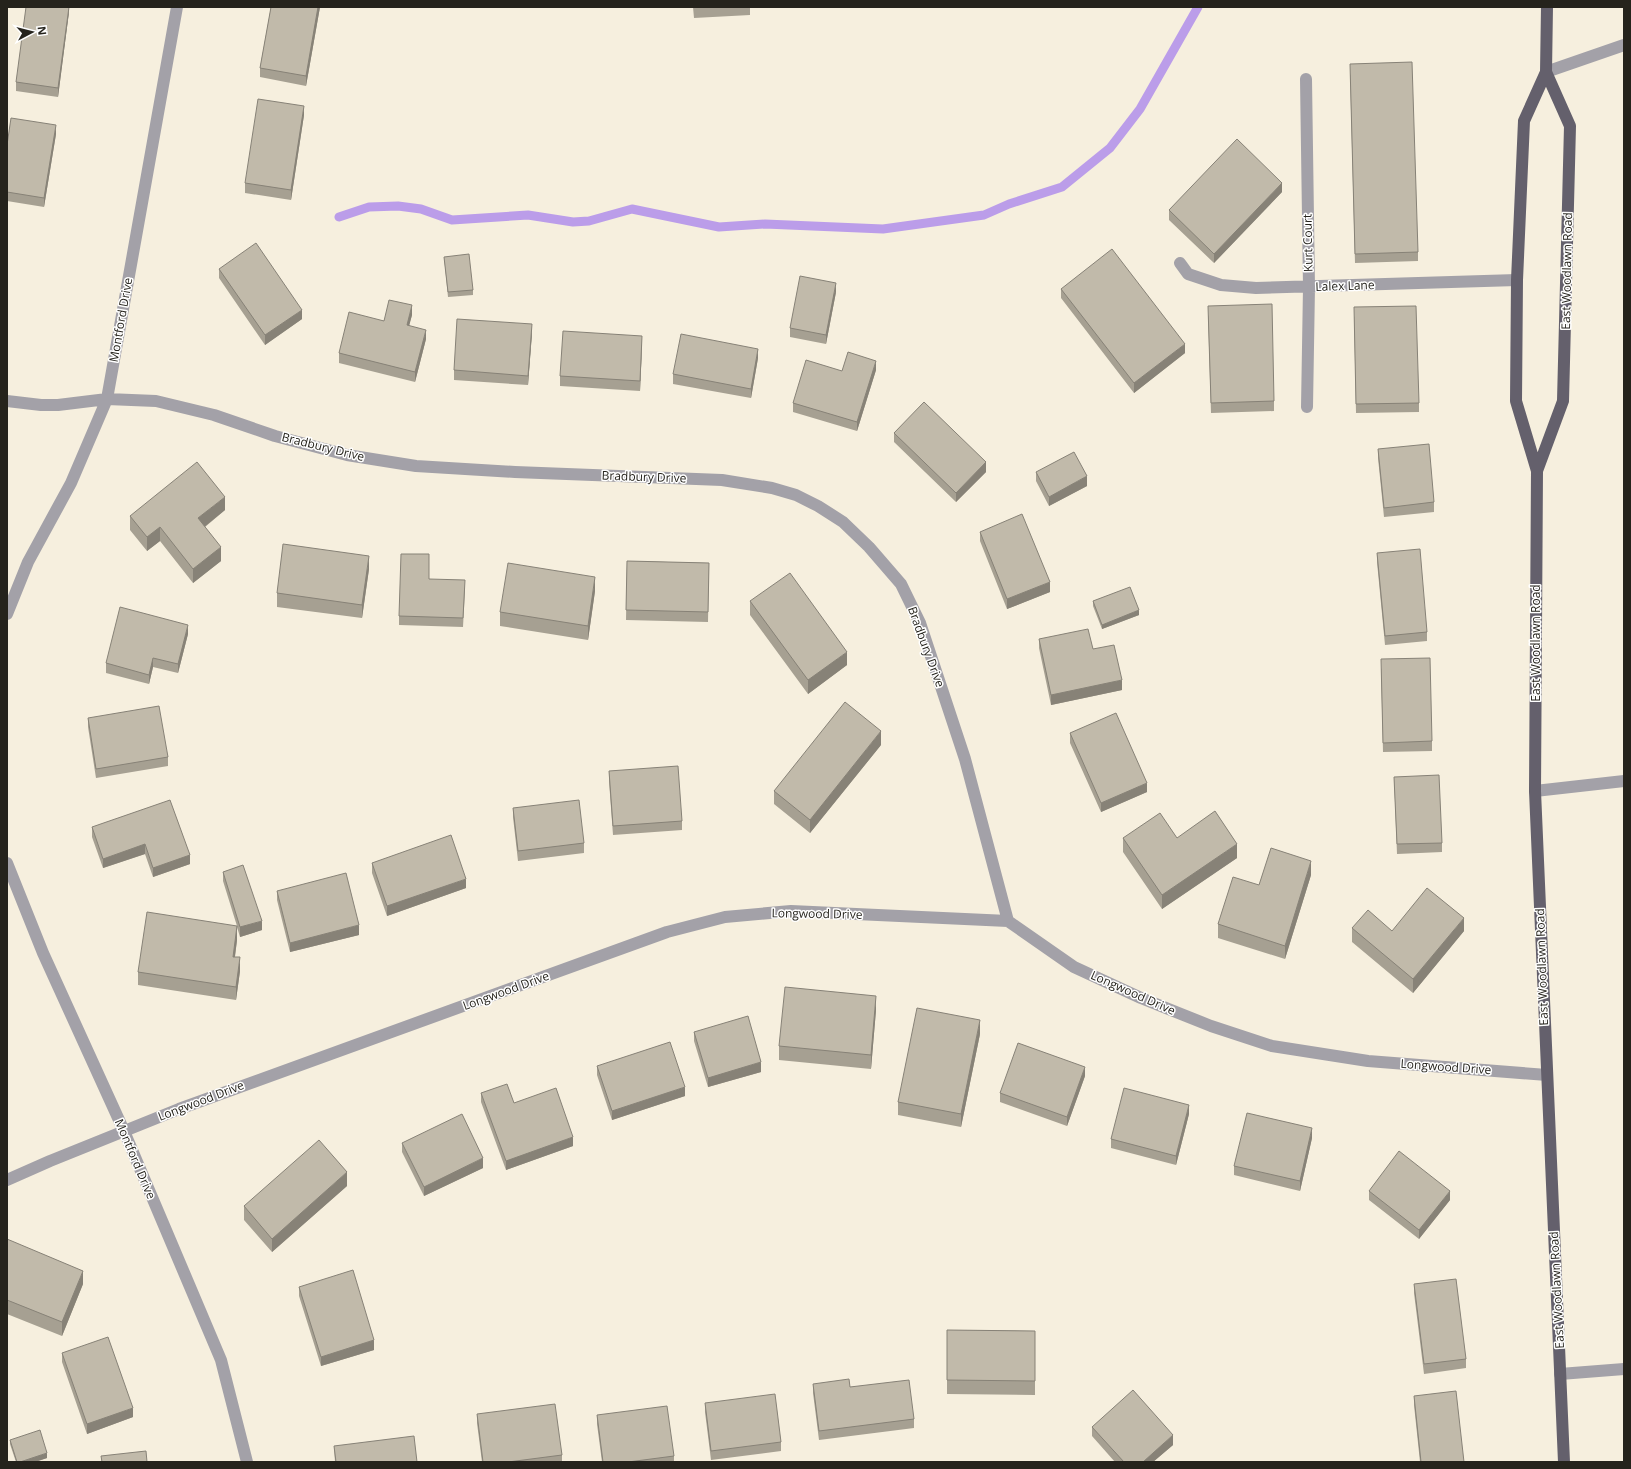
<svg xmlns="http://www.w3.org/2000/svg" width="1631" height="1469" font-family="'Open Sans',sans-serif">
<rect width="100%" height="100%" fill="#f6efde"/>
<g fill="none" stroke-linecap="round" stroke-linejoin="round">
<!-- stream -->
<path stroke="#bb9de9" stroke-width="9" d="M339,217L369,207L398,206L421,209L452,220L528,215L573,222L589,221L632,209L719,227L765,224L883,229L984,215L1009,204L1062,187L1110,148L1140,109L1198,7"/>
<!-- minor -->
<path stroke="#a3a1a8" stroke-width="12" d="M1546,72L1624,45
M1306,79L1309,287L1307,407
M1180,263L1188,274L1221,285L1256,288L1517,280
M7,401L41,405H58L107,399L156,401L214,415L275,436L347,455L416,466L515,472L722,480L772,488L796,495L818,506L843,522L869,547L901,584L920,623L965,759L1008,921
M7,614L28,562L71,483L107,399L177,7
M1535,791L1624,781
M7,863L43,953L124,1131L221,1360L247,1462
M7,1180L50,1161L179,1109L667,932L725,917L791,911L1008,921L1074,967L1141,998L1211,1026L1272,1046L1368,1061L1547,1075
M1560,1374L1624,1369"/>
<!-- major -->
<path stroke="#64606c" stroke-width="12" d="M1547,7L1546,72L1524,121L1517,280L1516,401L1537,471L1535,791L1564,1462
M1537,471L1563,401L1570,126L1546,72"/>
</g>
<!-- wall -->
<path fill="#a6a092" d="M69,7V12L58,97L16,91V82Z
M271,7H320L306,86L260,77V68Z
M693,7H750V15L694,18Z
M1350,73L1418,252V261L1355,263Z
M304,115L291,200L245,193V183Z
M56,134L44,207L7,201V145Z
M1282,192L1214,263L1169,220V210Z
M444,257L473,290V295L448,297Z
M219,269L302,319L265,345L219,278Z
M1061,289L1185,353L1134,393L1061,298Z
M836,292L826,344L790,337V328Z
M412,315L409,325L426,339L415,382L339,363V353L384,321Z
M1208,315L1274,401V411L1211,413Z
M1354,316L1419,403V412L1356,413Z
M532,333L528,385L454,380V370Z
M642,345L640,391L560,386V376Z
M758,358L751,398L673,384V374Z
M876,370L857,431L793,412V403L842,371Z
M894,433L986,472L956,502L894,442Z
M1378,449L1434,502V512L1384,517L1378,458Z
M1036,472L1087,486L1049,506L1036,481Z
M225,510L205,527L221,561L193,583L160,541L147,551L130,530V516Z
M980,532L1050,592L1007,609L980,541Z
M1377,553L1427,632V641L1385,645L1377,562Z
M627,561L709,563L708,622L626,620Z
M369,569L362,618L277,607V593Z
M429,579L465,589L463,627L399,625V616Z
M595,591L588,640L500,626V612Z
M750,601L847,665L808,694L750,615Z
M1093,601L1139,615L1102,629L1093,606Z
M188,634L178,673L153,667L149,684L106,673V663Z
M1039,639L1093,649L1122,690L1051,705L1039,648Z
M1381,668L1432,741V751L1383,752Z
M88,718L168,757V766L96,778L88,727Z
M1070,733L1147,792L1101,812L1070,743Z
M881,745L810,833L774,804V791Z
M609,771L682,821V830L613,835L609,781Z
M1394,777L1442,843V852L1397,854Z
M513,808L584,843V853L518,861L513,817Z
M92,827L190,855V864L153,877L145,854L103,868L92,837Z
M1123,838H1177L1237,858L1162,909L1123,852Z
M372,863L466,888L387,916L372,873Z
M223,872L262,930L240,937L237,927V940L235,957L240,971L236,1000L138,985V972L237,926L223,881Z
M1311,875L1285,959L1218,938V924L1259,885Z
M277,891L359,935L290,952L277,900Z
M1352,928L1392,931H1464L1413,993L1352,942Z
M876,1010L871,1069L779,1060V1046Z
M694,1032L761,1072L708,1087L694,1041Z
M980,1034L961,1127L898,1115V1102Z
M597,1066L685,1096L612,1120L597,1075Z
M1085,1076L1067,1126L1000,1102V1093Z
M481,1093L514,1103L573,1146L506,1170L481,1102Z
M1189,1114L1176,1165L1111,1148V1139Z
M1312,1138L1300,1191L1234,1175V1166Z
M402,1143L483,1168L424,1196L402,1152Z
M347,1186L272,1252L244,1220V1206Z
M1369,1191L1450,1200L1419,1239L1369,1200Z
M7,1239L83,1284L62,1336L7,1314Z
M1414,1284L1466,1359V1368L1424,1374L1414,1293Z
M299,1287L374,1350L321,1366L299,1296Z
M947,1330L1035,1331V1395L947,1394Z
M62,1353L133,1417L87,1434L62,1362Z
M813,1384L850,1387L914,1419V1428L819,1440L813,1393Z
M1414,1396L1464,1462H1420L1414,1405Z
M705,1403L781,1442V1451L711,1460L705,1412Z
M477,1414L562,1455V1462H482L477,1423Z
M597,1415L674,1456V1462H602L597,1424Z
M1092,1427L1173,1445L1153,1462H1115L1092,1436Z
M10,1440L47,1458L35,1462H16L10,1444Z
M334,1446L417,1462H335Z"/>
<!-- shaded-wall -->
<path fill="#878277" d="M69,7V12L58,97V88Z
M318,7H320L306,86V76Z
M304,106V115L291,200V190Z
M56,125V134L44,207V198Z
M1282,183V192L1214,263V254Z
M836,283V292L826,344V335Z
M412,305V315L407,334V325Z
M302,310V319L265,345V335Z
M532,324V333L528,385V376Z
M426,330V339L415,382V372Z
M642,336V345L640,391V381Z
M1185,344V353L1134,393V383Z
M758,349V358L751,398V389Z
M876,361V370L857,431V422Z
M986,462V472L956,502V493Z
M1087,476V486L1049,506V497Z
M225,497V510L198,532V518Z
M160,527V541L147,551V537Z
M221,547V561L193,583V569Z
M369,556V569L362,618V605Z
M595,577V591L588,640V626Z
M1050,582V592L1007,609V599Z
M1139,610V615L1102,629V625Z
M188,625V634L178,673V664Z
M847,652V665L808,694V680Z
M153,658V667L149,684V675Z
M1122,680V690L1051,705V695Z
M881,731V745L810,833V820Z
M1147,783V792L1101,812V803Z
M145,844V854L103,868V859Z
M1237,844V858L1162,909V895Z
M190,855V864L153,877V868Z
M1311,861V875L1285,959V946Z
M466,879V888L387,916V906Z
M1464,918V931L1413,993V979Z
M262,921V930L240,937V927Z
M359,925V935L290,952V943Z
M237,926V940L233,970V957Z
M240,957V971L236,1000V987Z
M876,996V1010L871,1069V1055Z
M980,1020V1034L961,1127V1114Z
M761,1062V1072L708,1087V1078Z
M1085,1067V1076L1067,1126V1117Z
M685,1087V1096L612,1120V1111Z
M1189,1105V1114L1176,1165V1156Z
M1312,1128V1138L1300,1191V1181Z
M573,1137V1146L506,1170V1161Z
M483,1158V1168L424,1196V1187Z
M347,1172V1186L272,1252V1239Z
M1450,1191V1200L1419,1239V1230Z
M83,1271V1284L62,1336V1322Z
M374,1340V1350L321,1366V1357Z
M133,1408V1417L87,1434V1424Z
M1173,1435V1445L1153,1462H1143Z
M47,1453V1458L35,1462H20Z"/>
<!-- building -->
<path fill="#c1baaa" stroke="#878277" d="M26,7H69L58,88L16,82Z
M271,7H318L306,76L260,68Z
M1412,62L1418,252L1355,254L1350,64Z
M258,99L304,106L291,190L245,183Z
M11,118L56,125L44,198L7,192V145Z
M1237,139L1282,183L1214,254L1169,210Z
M256,243L302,310L265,335L219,269Z
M1112,249L1185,344L1134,383L1061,289Z
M469,254L473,290L448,292L444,257Z
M800,276L836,283L826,335L790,328Z
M389,300L412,305L407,325L426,330L415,372L339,353L349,312L384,321Z
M1272,304L1274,401L1211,403L1208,306Z
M1416,306L1419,403L1356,404L1354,307Z
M457,319L532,324L528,376L454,370Z
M563,331L642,336L640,381L560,376Z
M681,334L758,349L751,389L673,374Z
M848,352L876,361L857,422L793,403L806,360L842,371Z
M924,402L986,462L956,493L894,433Z
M1429,444L1434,502L1384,508L1378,449Z
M1074,452L1087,476L1049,497L1036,472Z
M197,462L225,497L198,518L221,547L193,569L160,527L147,537L130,516Z
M1022,514L1050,582L1007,599L980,532Z
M283,544L369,556L362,605L277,593Z
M1420,549L1427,632L1385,636L1377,553Z
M401,554H429V579L465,580L463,618L399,616Z
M627,561L709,563L708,612L626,610Z
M508,563L595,577L588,626L500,612Z
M790,573L847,652L808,680L750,601Z
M1130,587L1139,610L1102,625L1093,601Z
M120,607L188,625L178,664L153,658L149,675L106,663Z
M1088,629L1093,649L1114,645L1122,680L1051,695L1039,639Z
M1430,658L1432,741L1383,743L1381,659Z
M845,702L881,731L810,820L774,791Z
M159,706L168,757L96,769L88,718Z
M1116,713L1147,783L1101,803L1070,733Z
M678,766L682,821L613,826L609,771Z
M1439,775L1442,843L1397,844L1394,777Z
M170,800L190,855L153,868L145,844L103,859L92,827Z
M579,800L584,843L518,851L513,808Z
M1215,811L1237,844L1162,895L1123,838L1160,813L1177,838Z
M451,835L466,879L387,906L372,863Z
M1271,848L1311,861L1285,946L1218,924L1233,877L1259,885Z
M243,865L262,921L240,927L223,872Z
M346,873L359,925L290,943L277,891Z
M1427,888L1464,918L1413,979L1352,928L1368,910L1392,931Z
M147,912L237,926L233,957H240L236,987L138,972Z
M785,987L876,996L871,1055L779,1046Z
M917,1008L980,1020L961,1114L898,1102Z
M748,1016L761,1062L708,1078L694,1032Z
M670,1042L685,1087L612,1111L597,1066Z
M1018,1043L1085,1067L1067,1117L1000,1093Z
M507,1084L514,1103L556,1088L573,1137L506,1161L481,1093Z
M1124,1088L1189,1105L1176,1156L1111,1139Z
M1247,1113L1312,1128L1300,1181L1234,1166Z
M462,1114L483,1158L424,1187L402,1143Z
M319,1140L347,1172L272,1239L244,1206Z
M1399,1151L1450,1191L1419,1230L1369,1191Z
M7,1239L83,1271L62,1322L7,1300Z
M353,1270L374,1340L321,1357L299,1287Z
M1456,1279L1466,1359L1424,1364L1414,1284Z
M947,1330L1035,1331V1381L947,1380Z
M108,1337L133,1408L87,1424L62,1353Z
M849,1379L850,1387L909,1380L914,1419L819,1431L813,1384Z
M1133,1390L1173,1435L1143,1462H1124L1092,1427Z
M1456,1391L1464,1462H1421L1414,1396Z
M775,1394L781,1442L711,1451L705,1403Z
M555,1404L562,1455L508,1462H483L477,1414Z
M667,1406L674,1456L628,1462H603L597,1415Z
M40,1430L47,1453L20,1462H17L10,1440Z
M414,1436L417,1462H336L334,1446Z
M146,1451L147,1462H102L101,1456Z"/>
<g text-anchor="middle" stroke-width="3" stroke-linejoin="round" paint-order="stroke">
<!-- street labels -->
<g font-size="12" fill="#25231c" stroke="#fff">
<text transform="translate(1308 243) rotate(-91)" y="4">Kurt Court</text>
<text transform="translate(1567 271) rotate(-89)" y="4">East Woodlawn Road</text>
<text transform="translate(1345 286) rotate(-2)" y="4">Lalex Lane</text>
<text transform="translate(121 320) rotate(-80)" y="4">Montford Drive</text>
<text transform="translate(323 447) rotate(14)" y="4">Bradbury Drive</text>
<text transform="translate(644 477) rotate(2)" y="4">Bradbury Drive</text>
<text transform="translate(1536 643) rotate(-90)" y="4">East Woodlawn Road</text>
<text transform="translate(926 647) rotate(70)" y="4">Bradbury Drive</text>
<text transform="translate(817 914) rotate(1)" y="4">Longwood Drive</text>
<text transform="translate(1542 967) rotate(-92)" y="4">East Woodlawn Road</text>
<text transform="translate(506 991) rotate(-20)" y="4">Longwood Drive</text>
<text transform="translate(1133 993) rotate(24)" y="4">Longwood Drive</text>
<text transform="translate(1446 1067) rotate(4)" y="4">Longwood Drive</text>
<text transform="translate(201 1101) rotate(-21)" y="4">Longwood Drive</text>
<text transform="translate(135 1159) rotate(67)" y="4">Montford Drive</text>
<text transform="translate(1557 1290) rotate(-93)" y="4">East Woodlawn Road</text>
</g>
</g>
<!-- border -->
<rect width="1631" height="1469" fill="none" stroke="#25231c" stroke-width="16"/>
<!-- north arrow -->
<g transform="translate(32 32) rotate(83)" stroke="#ffffff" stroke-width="3" paint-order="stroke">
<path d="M0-3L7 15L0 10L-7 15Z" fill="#25231c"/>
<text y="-6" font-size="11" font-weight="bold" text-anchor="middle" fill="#25231c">N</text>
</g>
</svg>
